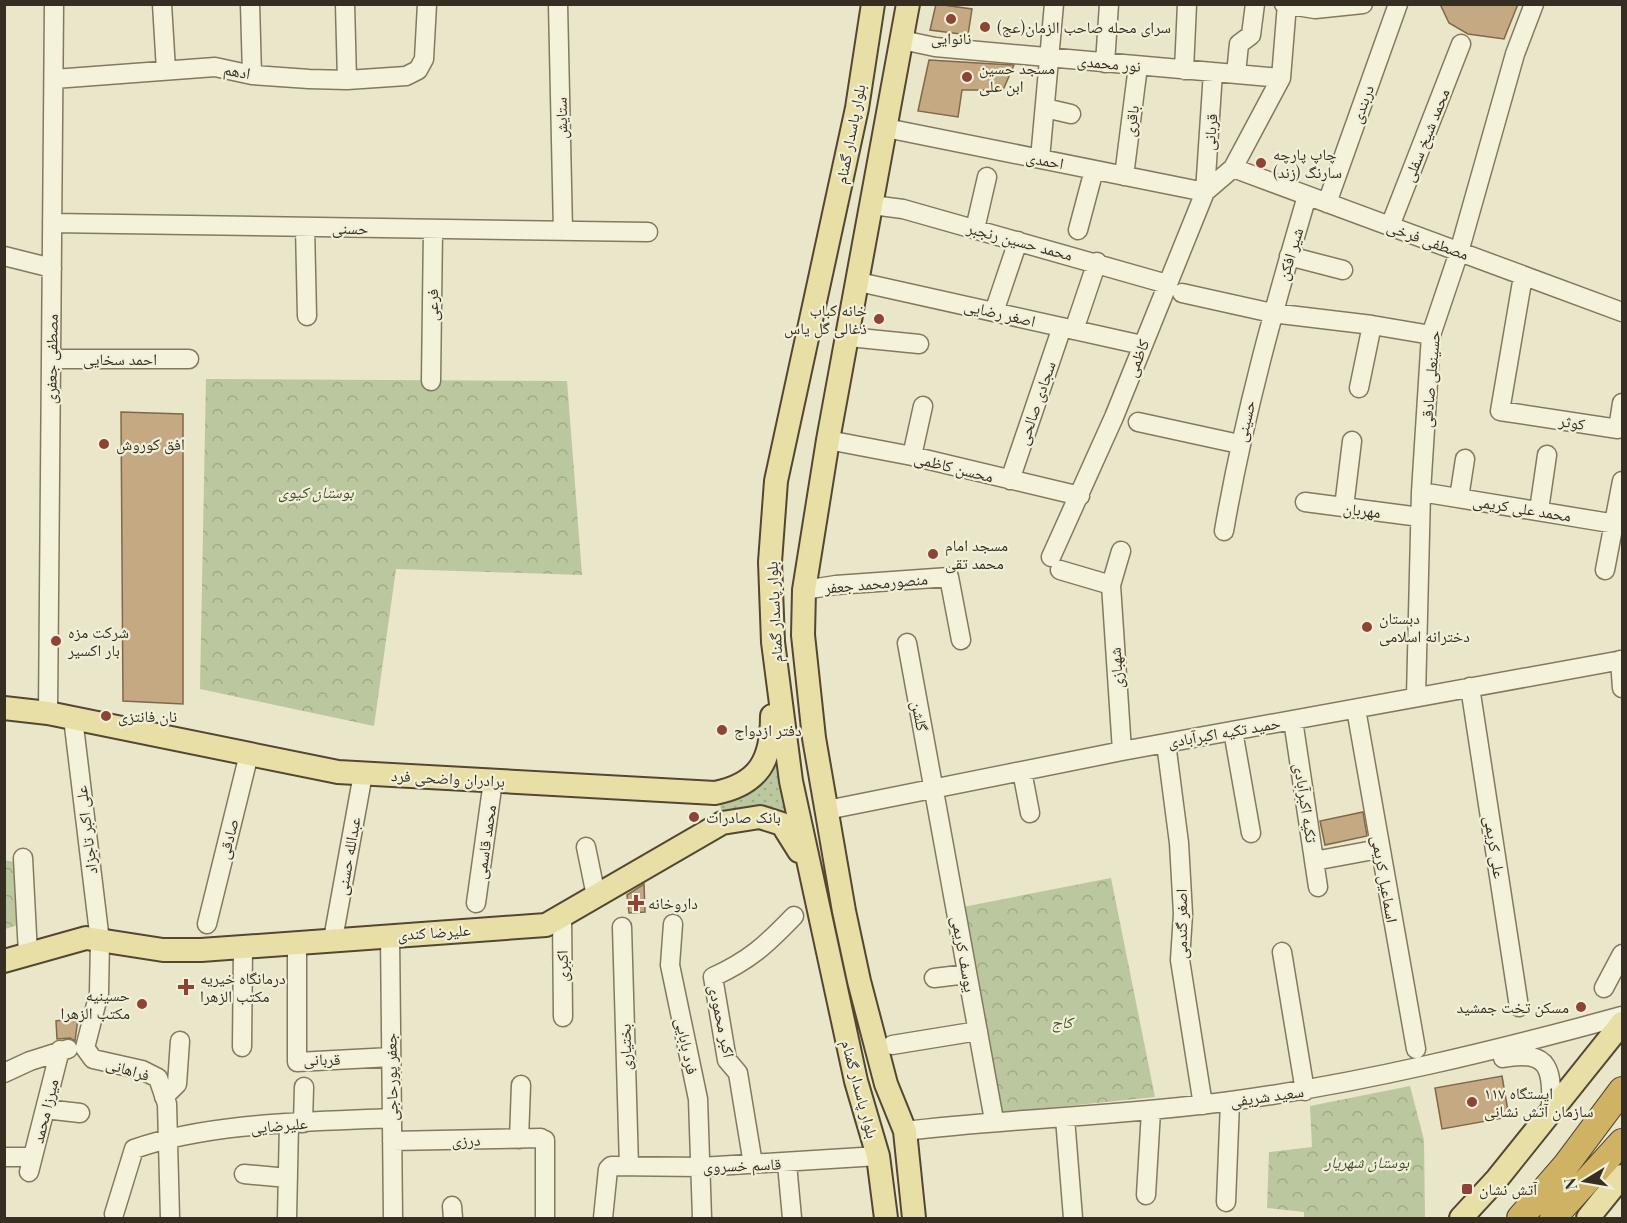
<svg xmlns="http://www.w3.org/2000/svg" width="1627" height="1223" font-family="'Playfair Display','Noto Naskh Arabic',serif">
<defs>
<pattern id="grass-dots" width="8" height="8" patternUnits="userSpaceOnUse" patternTransform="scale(1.5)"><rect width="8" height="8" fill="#bbc79e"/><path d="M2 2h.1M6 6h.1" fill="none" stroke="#a1ab88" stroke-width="1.8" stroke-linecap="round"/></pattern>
<pattern id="park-crowns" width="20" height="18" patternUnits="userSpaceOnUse" patternTransform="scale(1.5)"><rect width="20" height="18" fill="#bbc79e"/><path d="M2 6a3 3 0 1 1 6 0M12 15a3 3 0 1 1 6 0" fill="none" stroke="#a1ab88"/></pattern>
</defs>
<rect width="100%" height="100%" fill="#eae6c9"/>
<!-- grass -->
<path fill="url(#grass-dots)" d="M778,758L794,823L783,810L766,808L722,815L719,800L765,778Z"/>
<!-- park -->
<path fill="url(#park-crowns)" d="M206,379L567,381L582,575L396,569L374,726L200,689Z
M4,860L14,862L18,925L5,929Z
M1111,878L1155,1097L1000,1113L963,907Z
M1410,1086L1424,1140L1425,1218H1304V1212L1267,1208L1269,1152L1312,1147L1310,1106Z"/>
<!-- building -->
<path fill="#c4a983" stroke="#816848" stroke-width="1.5" d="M936,4L972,9L968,35L930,30Z
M1440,4H1518L1504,39L1468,34L1449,23Z
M929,60L995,64L1014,65L1003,90H962L958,117L918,111Z
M121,412L183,414V704L123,701Z
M1363,812L1367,836L1325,845L1320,821Z
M644,884L645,912L629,913L627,895Z
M78,1018L75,1041L70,1038L57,1039L56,1021Z
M1502,1076L1509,1117L1442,1129L1435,1088Z"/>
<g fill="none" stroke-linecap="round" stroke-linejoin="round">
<defs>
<path id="minor" d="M162,4L166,70
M250,4L252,75
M345,4L347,80
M558,4L563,231
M1284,4L1315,9L1363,4
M902,40L935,47L1281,78
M1105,63L1109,4
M1184,70L1187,4
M1236,74L1239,44L1251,35L1255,4
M54,79L215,67L252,75L309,79L347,80L406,76L418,70L424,59L427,4
M1045,108L1071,114
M886,128L1205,192L1213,72
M1040,159L1054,4
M1233,168L1622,312
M1124,176L1138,66
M1327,203L1398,4
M872,205L903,209L1167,284
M52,223L648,232
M1390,226L1461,44
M305,227L307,316
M975,229L987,177
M1078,230L1094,170
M4,256L52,268
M1289,256L1343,270
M1523,276L1500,411L1618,429L1622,403
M859,282L1142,345
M1182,293L1272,313L1372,325L1431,335
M994,312L1018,241
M1074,330L1097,262
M849,337L919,344
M51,359H189
M431,381L433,229
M1359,388L1372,325
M1138,422L1239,444
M828,440L912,456L1080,496
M912,456L923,406
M1010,480L1062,327
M1421,492L1622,525
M1459,498L1465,459
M1305,502L1420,517
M1344,507L1352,441
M1539,510L1547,455
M1224,531C1244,415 1274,308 1307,196
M1121,551L1111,585L1122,751
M1051,557L1114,417L1205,192L1233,168L1281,78L1287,4
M1060,570L1111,585
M1605,570L1622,481
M804,590L836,585L949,577L961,640
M907,643L994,1120
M1620,660L1622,688
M1470,687L1519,1007
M1416,697L1421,492L1431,335L1459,252L1515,54L1534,4
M1356,709L1416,1049
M48,713L54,4
M73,718L100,941L99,993L85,1048
M1293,720L1318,887
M1233,731L1251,833
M1166,743L1179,843L1183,914L1180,960L1203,1105
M1022,771L1030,813
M827,810L1122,751L1622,660
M586,847L596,896
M23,858L28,954
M1314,861L1379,849
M476,903L493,781
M562,916L563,1017
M207,924L249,754
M673,924L670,965L698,1099L702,1218
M622,927L629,1166
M390,935L393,1218
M333,939L363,774
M297,942V1062L391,1057
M1282,952L1305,1091
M934,978L967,974
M1604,988L1622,954
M892,1045L978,1031
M242,1047L243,947
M85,1048L93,1059L142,1070L158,1078L167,1104L170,1218
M1503,1058C1552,1049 1552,1071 1551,1112
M4,1073L30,1061L68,1049
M164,1097L177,1084L180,1041
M45,1109L80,1113
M1065,1118L1073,1218
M303,1123L304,1087
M905,1131C1013,1118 1123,1116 1231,1101C1363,1083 1494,1051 1622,1016
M519,1139L521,1085
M545,1140V1218
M392,1141L541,1138
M4,1157H33
M753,1164L738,1073L727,1060L713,977C750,960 766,945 794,916
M787,1164L792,1218
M29,1172L60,1050
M244,1174L288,1178
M1146,1195L1151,1111
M1226,1202L1230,1102
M452,1206L453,1218
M114,1214L134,1149C211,1122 310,1122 392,1118
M287,1218L289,1123
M603,1218L608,1169L611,1166L701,1167L878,1156"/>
<path id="major" d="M873,4L857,108L776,481L770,562L773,642L791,781L856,1081L878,1156L886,1218
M908,4L828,440L804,590L803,635L814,738L844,911L859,981L886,1084L905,1131L914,1218
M4,708L48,713L338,772L715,793C760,784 772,759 772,716
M4,961L86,938L163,950H201L546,925L722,823L760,817L782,824L799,851
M1461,1218L1497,1179L1622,1023
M1588,1218L1622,1176"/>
<path id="highway" d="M1520,1218L1566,1165L1622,1090
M1553,1218L1622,1142"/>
</defs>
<!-- minor casing -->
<use href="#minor" stroke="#847960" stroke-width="21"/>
<!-- major casing -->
<use href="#major" stroke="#534733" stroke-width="26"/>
<!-- highway casing -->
<use href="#highway" stroke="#534733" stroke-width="28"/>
<!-- minor -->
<use href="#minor" stroke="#f5f2db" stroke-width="18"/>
<!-- major -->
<use href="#major" stroke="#e8dfa6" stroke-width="22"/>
<!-- highway -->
<use href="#highway" stroke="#cfb264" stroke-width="26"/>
</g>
<!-- markers -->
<g fill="#8d4436" stroke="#f2efd8" stroke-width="2">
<circle cx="951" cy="19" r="6"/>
<circle cx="985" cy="27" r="6"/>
<circle cx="967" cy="77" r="6"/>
<circle cx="1261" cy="163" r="6"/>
<circle cx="879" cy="319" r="6"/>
<circle cx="104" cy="444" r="6"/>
<circle cx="933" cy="554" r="6"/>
<circle cx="1367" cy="627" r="6"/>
<circle cx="56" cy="641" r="6"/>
<circle cx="106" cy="716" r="6"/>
<circle cx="722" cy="730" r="6"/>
<circle cx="694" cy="817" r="6"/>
<path d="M633 894h6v6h6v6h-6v6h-6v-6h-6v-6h6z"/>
<path d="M183 978h6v6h6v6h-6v6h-6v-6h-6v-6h6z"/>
<circle cx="142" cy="1004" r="6"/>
<circle cx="1581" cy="1007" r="6"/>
<circle cx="1472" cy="1102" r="6"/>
<rect x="1461" y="1183" width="12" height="12" rx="3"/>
</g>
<g text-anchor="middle" stroke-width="4.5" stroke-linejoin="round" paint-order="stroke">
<!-- poi labels -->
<g font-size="16" fill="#362f21" stroke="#f2efd8" text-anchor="start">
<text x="997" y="33">سرای محله صاحب الزمان(عج)</text>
<text x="951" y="44" text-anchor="middle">نانوایی</text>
<text x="979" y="74">مسجد حسین<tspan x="979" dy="18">ابن علی</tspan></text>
<text x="1273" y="160">چاپ پارچه<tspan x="1273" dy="18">سارنگ (زند)</tspan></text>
<text x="867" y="316" text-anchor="end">خانه کباب<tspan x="867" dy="18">ذغالی گل یاس</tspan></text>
<text x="116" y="450">افق کوروش</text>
<text x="945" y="551">مسجد امام<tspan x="945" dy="18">محمد تقی</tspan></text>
<text x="1379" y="624">دبستان<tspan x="1379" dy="18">دخترانه اسلامی</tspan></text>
<text x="68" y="638">شرکت مزه<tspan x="68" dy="18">بار اکسیر</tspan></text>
<text x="118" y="722">نان فانتزی</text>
<text x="734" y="736">دفتر ازدواج</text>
<text x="706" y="823">بانک صادرات</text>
<text x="648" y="909">داروخانه</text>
<text x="200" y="984">درمانگاه خیریه<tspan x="200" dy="18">مکتب الزهرا</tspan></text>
<text x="130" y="1001" text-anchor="end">حسینیه<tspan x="130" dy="18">مکتب الزهرا</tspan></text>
<text x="1569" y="1013" text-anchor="end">مسکن تخت جمشید</text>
<text x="1484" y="1099">ایستگاه ۱۱۷<tspan x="1484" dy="18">سازمان آتش نشانی</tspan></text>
<text x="1479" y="1195">آتش نشان</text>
</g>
<!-- street labels -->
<g font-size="16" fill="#362f21" stroke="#f2efd8">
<text transform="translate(1109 63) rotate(5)" y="6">نور محمدی</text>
<text transform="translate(237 71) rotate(10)" y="6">ادهم</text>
<text transform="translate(1362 104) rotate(-70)" y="6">دربندی</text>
<text transform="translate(561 118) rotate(-91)" y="6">ستایش</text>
<text transform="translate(1131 121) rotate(-82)" y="6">باقری</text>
<text transform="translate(1210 132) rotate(-85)" y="6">قربانی</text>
<text transform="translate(850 134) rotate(-79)" y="6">بلوار پاسدار گمنام</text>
<text transform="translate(1426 135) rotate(-68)" y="6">محمد شیخ سفلی</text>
<text transform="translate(1045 160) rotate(11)" y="6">احمدی</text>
<text transform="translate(350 228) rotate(1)" y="6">حسنی</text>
<text transform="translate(1428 240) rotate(20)" y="6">مصطفی فرخی</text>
<text transform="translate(1020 241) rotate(15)" y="6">محمد حسین رنجبر</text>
<text transform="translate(1290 254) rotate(-73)" y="6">شیر افکن</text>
<text transform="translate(432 305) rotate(-90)" y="6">فرعی</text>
<text transform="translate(1000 313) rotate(13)" y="6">اصغر رضایی</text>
<text transform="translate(1137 358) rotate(-69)" y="6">کاظمی</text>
<text transform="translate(51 359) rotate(-89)" y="6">مصطفی جعفری</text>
<text x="120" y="365">احمد سخایی</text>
<text transform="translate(1430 379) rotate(-85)" y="6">حسینعلی صادقی</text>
<text transform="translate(1036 403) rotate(-71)" y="6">سجادی صالحی</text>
<text transform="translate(1245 421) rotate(-77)" y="6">حسینی</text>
<text transform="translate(1572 422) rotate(9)" y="6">کوثر</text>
<text transform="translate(954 467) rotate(14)" y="6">محسن کاظمی</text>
<text transform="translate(1522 508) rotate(9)" y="6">محمد علی کریمی</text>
<text transform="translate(1362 510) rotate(7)" y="6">مهربان</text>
<text transform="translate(876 583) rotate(-5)" y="6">منصورمحمد جعفر</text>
<text transform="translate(774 612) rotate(-93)" y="6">بلوار پاسدار گمنام</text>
<text transform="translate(1116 668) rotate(-94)" y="6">شهبازی</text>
<text transform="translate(920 716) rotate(79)" y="6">گلشن</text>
<text transform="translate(1224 732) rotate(-10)" y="6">حمید تکیه اکبرآبادی</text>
<text transform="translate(448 778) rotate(3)" y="6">برادران واضحی فرد</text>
<text transform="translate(1306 803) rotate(81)" y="6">تکیه اکبرآبادی</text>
<text transform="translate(86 830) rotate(-97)" y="6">علی اکبر تاجزاد</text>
<text transform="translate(228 839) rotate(-76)" y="6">صادقی</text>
<text transform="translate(485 842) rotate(-82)" y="6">محمد قاسمی</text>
<text transform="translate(1495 847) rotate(81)" y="6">علی کریمی</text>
<text transform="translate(348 856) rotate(-80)" y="6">عبدالله حسنی</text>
<text transform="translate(1385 879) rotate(80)" y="6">اسماعیل کریمی</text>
<text transform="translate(1181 924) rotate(-90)" y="6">اصغر گندمی</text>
<text transform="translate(434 932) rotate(-4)" y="6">علیرضا کندی</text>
<text transform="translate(964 954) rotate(80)" y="6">یوسف کریمی</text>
<text transform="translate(562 966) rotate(-91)" y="6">اکبری</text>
<text transform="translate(722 1021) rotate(78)" y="6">اکبر محمودی</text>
<text transform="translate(687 1046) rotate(78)" y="6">فرد بابایی</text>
<text transform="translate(625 1047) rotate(-91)" y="6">بختیاری</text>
<text x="322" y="1065">قربانی</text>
<text transform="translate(128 1069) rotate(17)" y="6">فراهانی</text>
<text transform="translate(391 1077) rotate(-91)" y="6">جعفر پورحاجی</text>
<text transform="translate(860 1089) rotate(75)" y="6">بلوار پاسدار گمنام</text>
<text transform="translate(1267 1096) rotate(-8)" y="6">سعید شریفی</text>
<text transform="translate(45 1111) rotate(-76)" y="6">میرزا محمد</text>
<text transform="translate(279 1125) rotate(-5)" y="6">علیرضایی</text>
<text transform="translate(466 1140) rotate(-1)" y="6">درزی</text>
<text transform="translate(742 1165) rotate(-2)" y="6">قاسم خسروی</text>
</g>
<!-- park labels -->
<g font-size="16" font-style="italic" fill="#40512a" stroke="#f2efd8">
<text x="316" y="498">بوستان کیوی</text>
<text x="1062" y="1028">کاج</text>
<text x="1367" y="1168">بوستان شهریار</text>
</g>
</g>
<!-- border -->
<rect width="1627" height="1223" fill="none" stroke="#362f21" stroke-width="12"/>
<!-- north arrow -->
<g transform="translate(1585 1181) rotate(259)" stroke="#f2efd8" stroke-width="4.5" paint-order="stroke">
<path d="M0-4.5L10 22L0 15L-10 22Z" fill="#362f21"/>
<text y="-9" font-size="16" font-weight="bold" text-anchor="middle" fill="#362f21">N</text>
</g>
</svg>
